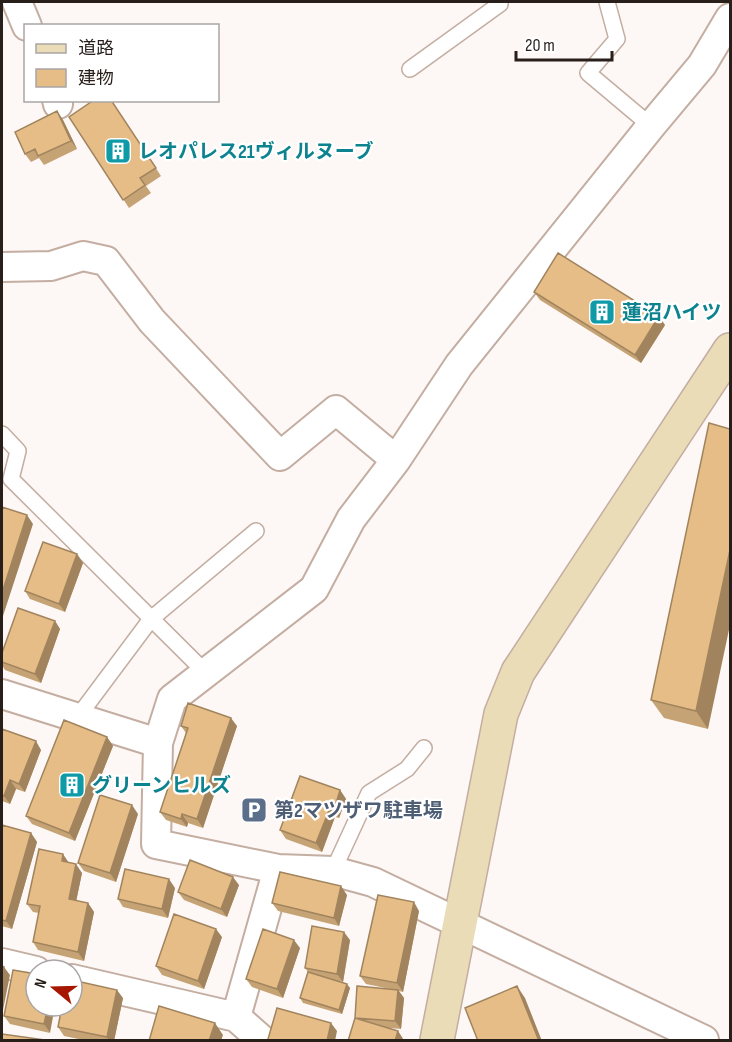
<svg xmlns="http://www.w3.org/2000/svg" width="732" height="1042" font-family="'Sofia Sans Condensed','Noto Sans JP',sans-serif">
<rect width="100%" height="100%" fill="#fdf8f6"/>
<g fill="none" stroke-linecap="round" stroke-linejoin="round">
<defs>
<path id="lane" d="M607,2L617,39L588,73L651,126
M410,69L500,4V2
M2,434L18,451L11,479L206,673
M77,718L151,619L256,531
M333,871L369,793L407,769L424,748"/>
<path id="street" d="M17,2L27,26
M57,100L58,104
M2,267L51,266L83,256L106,261L152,321L280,456L336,410L396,460
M2,694L158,743
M2,963L36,971
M72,979L236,1017
M262,1040L236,1017L278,869
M704,1040L373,882L333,871L278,869L156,844L158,743L172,699L314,589L351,519L396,460L459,365L651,126L702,65L730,18"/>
<path id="secondary" d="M437,1040L501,714L518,672L730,350"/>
</defs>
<!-- lane casing -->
<use href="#lane" stroke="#c4ada1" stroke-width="18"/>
<!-- street casing -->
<use href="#street" stroke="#c4ada1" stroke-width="32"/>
<!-- secondary casing -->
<use href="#secondary" stroke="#c4ada1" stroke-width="36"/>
<!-- lane -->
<use href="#lane" stroke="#fff" stroke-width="15"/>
<!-- street -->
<use href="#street" stroke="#fff" stroke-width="28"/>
<!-- secondary -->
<use href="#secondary" stroke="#e9dcb7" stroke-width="33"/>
</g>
<!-- wall -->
<path fill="#c6a374" d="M111,100L161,176L146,186L151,193L129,208L69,117Z
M57,111L63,120L77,149L44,165L39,158L31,162L25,154Z
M534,292L665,325L641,363L540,300Z
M709,423L708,729L664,718L651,700Z
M77,554L83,563L65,612L30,599L25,591Z
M55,621L60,629L41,683L5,670L2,665V653Z
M181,726H237L203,828L188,823L187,827L166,820L160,812L186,733Z
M2,729L41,750L25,792L16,789L10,804L2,801Z
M107,737L113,746L75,841L32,824L26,816Z
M340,790L346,799L339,818L335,817L322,852L286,839L280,830Z
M138,814L116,882L84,871L78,863Z
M2,825L31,833L37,842L12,929L2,926Z
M69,863L82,873L76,901L88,903L94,912L84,961L38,950L33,942L39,913L33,912L27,904Z
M239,885L227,917L184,900L178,892Z
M175,888L168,918L123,907L118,899Z
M347,895L339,926L278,911L272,903Z
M419,911L403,992L399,991L404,998L401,1029L389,1028L398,1031L403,1039V1041H348L355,1018L390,989L366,984L360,976Z
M222,937L204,989L162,975L156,966Z
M350,940L343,982L338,981L350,988L342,1014L303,1003L300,998L308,972L305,968Z
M300,948L283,998L252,987L246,979Z
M13,970L50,1033L10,1024L4,1016Z
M123,998L114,1041H88L64,1036L58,1027Z"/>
<!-- shaded-wall -->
<path fill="#a1845e" d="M57,111L63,120L77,149L71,141Z
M659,316L665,325L641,363L635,355Z
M27,515L33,524L2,619V593Z
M730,550V625L708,729L696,711Z
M77,554L83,563L65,612L59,604Z
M55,621L60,629L41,683L35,674Z
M231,718L237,726L203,828L197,819Z
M107,737L113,746L75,841L69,833Z
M36,741L41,750L25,792L19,784Z
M10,780L16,789L10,804L4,796Z
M340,790L346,799L339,818L334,810Z
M132,805L138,814L116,882L110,873Z
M330,808L335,817L322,852L316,843Z
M182,814L188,823L187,827L181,819Z
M31,833L37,842L12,929L6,921Z
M63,854L69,863L62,861Z
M76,864L82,873L75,907L69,899Z
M233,877L239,885L227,917L221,909Z
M169,879L175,888L168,918L162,909Z
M341,886L347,895L339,926L334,918Z
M414,902L419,911L403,992L397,983Z
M88,903L94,912L84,961L78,952Z
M216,929L222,937L204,989L198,981Z
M344,932L350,940L343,982L337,974Z
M294,940L300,948L283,998L277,989Z
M4,967L10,975L2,1015V978Z
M347,984L350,988L342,1014L339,1010Z
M517,986L525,998L542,1041H539Z
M117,990L123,998L114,1041H109L107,1037Z
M398,990L404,998L401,1029L395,1021Z
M48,1006H55L50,1033L44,1024Z
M215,1023L223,1035L221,1041H209Z
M331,1023L337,1031L335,1041H327Z
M398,1031L403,1039V1041H395Z"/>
<!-- building -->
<path fill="#e6bd87" stroke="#a1845e" stroke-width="1.5" d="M94,100H111L156,168L140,178L145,185L123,200L69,117Z
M57,111L71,141L38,156L35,149L25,154L15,132Z
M558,253L659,316L635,355L534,292Z
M709,423L730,429V550L696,711L651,700Z
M2,507L27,515L2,593Z
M43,542L77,554L59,604L25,591Z
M18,608L55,621L35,674L2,662V653Z
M188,703L231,718L197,819L182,814L181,819L160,812L188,728L181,726Z
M64,720L107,737L69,833L26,816Z
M2,729L36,741L19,784L10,780L4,796L2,795Z
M300,776L340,790L334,810L330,808L316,843L280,830Z
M100,795L132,805L110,873L78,863Z
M2,825L31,833L6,921L2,920Z
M39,849L63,854L62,861L76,864L69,899L88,903L78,952L33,942L40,906L27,904Z
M190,860L233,877L221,909L178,892Z
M125,869L169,879L162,909L118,899Z
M280,872L341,886L334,918L272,903Z
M378,895L414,902L397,983L360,976Z
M174,914L216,929L198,981L156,966Z
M312,926L344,932L337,974L305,968Z
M263,929L294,940L277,989L246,979Z
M2,966L4,967L2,978Z
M13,970L36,974V1006H48L44,1024L4,1016Z
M308,972L347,984L339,1010L300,998Z
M72,980L117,990L107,1037L58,1027L62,1006H72Z
M357,986L398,990L395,1021L355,1018Z
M517,986L539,1041H478L465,1008Z
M159,1006L215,1023L209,1041H149Z
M277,1008L331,1023L327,1041H273L268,1039Z
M355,1018L398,1031L395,1041H348Z
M2,1034L52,1041H2Z"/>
<!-- icons -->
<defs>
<symbol id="building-square" viewBox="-11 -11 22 22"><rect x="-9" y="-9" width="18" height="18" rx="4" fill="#0f9aa8" stroke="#fff"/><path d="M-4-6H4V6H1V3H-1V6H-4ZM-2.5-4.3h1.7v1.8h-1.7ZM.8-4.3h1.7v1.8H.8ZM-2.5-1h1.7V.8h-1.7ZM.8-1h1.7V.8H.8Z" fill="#fff"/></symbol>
<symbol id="parking-square" viewBox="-11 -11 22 22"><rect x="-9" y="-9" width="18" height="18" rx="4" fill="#5c6f8a" stroke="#fff"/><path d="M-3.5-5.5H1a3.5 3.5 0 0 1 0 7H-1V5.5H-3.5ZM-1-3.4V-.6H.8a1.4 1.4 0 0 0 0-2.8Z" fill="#fff"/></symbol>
</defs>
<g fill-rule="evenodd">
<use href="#building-square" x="103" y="136" width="30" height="30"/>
<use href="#building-square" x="587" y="297" width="30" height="30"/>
<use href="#building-square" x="57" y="770" width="30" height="30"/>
<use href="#parking-square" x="239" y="795" width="30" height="30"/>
</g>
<g text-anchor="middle" stroke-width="4.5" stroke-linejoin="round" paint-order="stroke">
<!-- culture labels -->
<g font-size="20" font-weight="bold" fill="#0d838f" stroke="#fff" text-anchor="start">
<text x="138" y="158">レオパレス21ヴィルヌーブ</text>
<text x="622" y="319">蓮沼ハイツ</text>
<text x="92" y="792">グリーンヒルズ</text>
</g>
<!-- service labels -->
<g font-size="20" font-weight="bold" fill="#4e5e75" stroke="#fff" text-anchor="start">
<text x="274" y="817">第2マツザワ駐車場</text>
</g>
</g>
<!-- border -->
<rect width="732" height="1042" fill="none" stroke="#281f1b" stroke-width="6"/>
<!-- legend -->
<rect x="24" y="24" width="195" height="78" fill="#ffffff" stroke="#a9a5a4" stroke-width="1.5"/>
<rect x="36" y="44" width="30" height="9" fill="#e9dcb7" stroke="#a9a5a4" stroke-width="1.5"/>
<text x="78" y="54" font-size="18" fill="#281f1b">道路</text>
<rect x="36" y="69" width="30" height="18" fill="#e6bd87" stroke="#a9a5a4" stroke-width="1.5"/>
<text x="78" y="84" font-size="18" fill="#281f1b">建物</text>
<!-- north arrow -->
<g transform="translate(54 988) rotate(289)"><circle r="28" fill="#ffffff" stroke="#a9a5a4" stroke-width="1.5"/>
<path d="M0-4.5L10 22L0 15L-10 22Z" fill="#a71600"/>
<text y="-9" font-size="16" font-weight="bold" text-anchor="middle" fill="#281f1b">N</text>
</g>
<!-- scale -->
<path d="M516 51v9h96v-9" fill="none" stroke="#281f1b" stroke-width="3"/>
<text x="525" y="51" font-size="18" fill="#281f1b" stroke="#ffffff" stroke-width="4.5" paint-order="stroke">20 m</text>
</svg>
